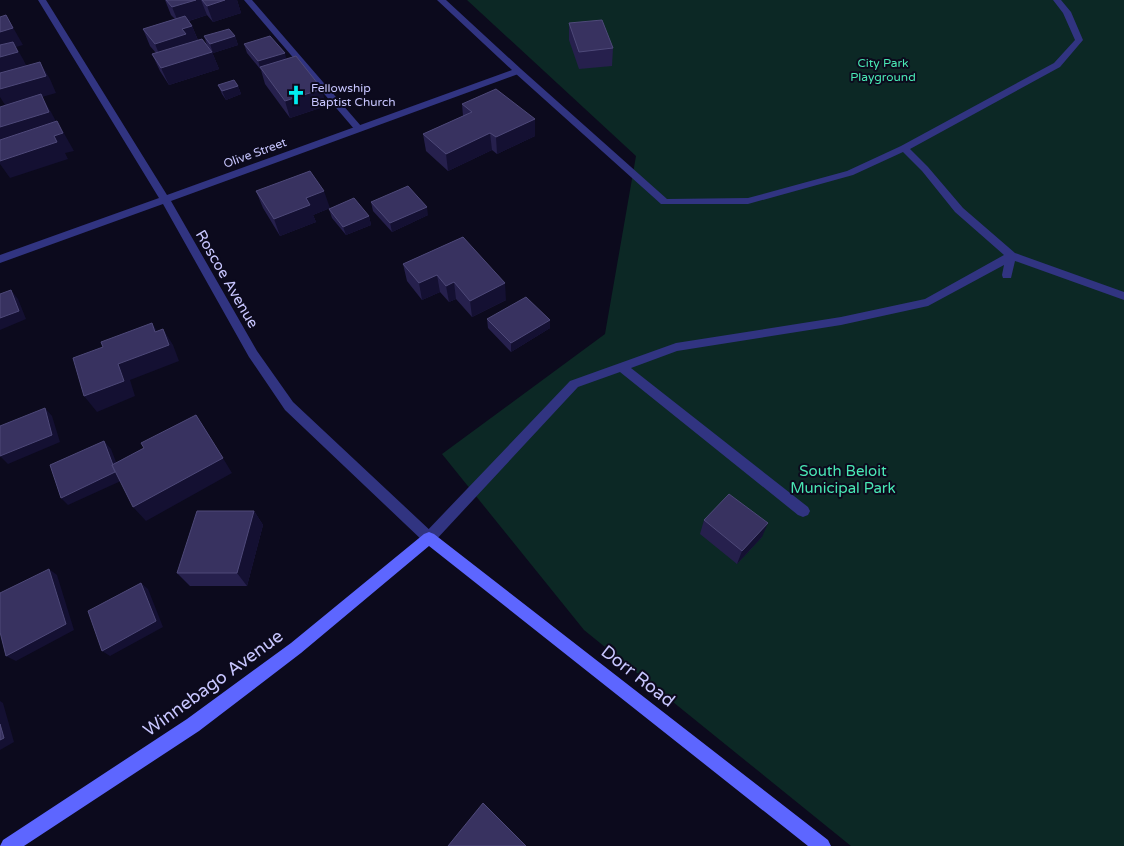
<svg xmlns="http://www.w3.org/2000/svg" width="1124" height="846" font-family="'Varela Round',sans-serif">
<rect width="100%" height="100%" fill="#0c0a1d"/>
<!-- green -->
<path fill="#0c2825" d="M467,0H1124V846H851L584,630L442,454L605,334L636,156Z"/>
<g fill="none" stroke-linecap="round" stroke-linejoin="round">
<!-- lane -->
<path fill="#313481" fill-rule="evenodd" d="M244,0H252L361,126V130H355Z
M1053,0H1061L1071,12L1083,40L1060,67L910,149L928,167L963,208L1015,253L1124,292V300L1015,261L1011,278H1003L1002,275L1004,265L928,306L841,325L677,351L631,368L808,507L810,511L808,515L803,517L798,515L620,372L578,387L434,542L429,544L424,542L422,538L424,534L570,381L676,343L841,317L925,299L1004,255L955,212L922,171L903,152L853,175L748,204H661L515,73V69H521L667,199L748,198L847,171L901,146L1054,63L1075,40L1063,13Z"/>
<!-- street -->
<path fill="#313481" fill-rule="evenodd" d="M38,0H46L167,195L512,70L437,0H446L521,69V73L171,201L257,351L293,402L434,534L436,538L434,542L429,544L424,542L285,410L249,357L163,204L0,263V255L159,198Z"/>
<!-- secondary -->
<path fill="#5d66ff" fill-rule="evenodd" d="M429,532L434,534L828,840L831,846H808L429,546L301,653L199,731L24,846H0L3,840L187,719L291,643L424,534Z"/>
</g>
<!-- wall -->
<path fill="#26204d" d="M165,0H237L241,13L213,22L207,15L189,21L192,26L198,40L212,52L219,69L169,85L160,71L152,54L156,53L150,46L143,29L175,19L171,15Z
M569,23L613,48L612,66L579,69L569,40Z
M204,36H235L238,45L213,53L207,45Z
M244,44L286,59L326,106L290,118L265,84L261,70L247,53Z
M218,85L238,86L241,94L226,100L222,94Z
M462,104L535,119V136L497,154L492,150L448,171L426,151L423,134L463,116Z
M256,191L330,208L313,215L316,222L280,236L263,208Z
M371,202L428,215L392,232L373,211Z
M329,209L369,216L371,225L346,235L332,218Z
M463,237L506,300L472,317L456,299L449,302L440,292L422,300L407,281L403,264Z
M487,319L550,328L511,352L488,328Z
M254,511L263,525L247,586H190L177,573Z
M704,520L762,537L737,564L700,534Z"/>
<!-- shaded-wall -->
<path fill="#141032" d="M189,0H201L207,15L179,24L172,7Z
M225,0H237L241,13L213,22L207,6Z
M6,15L23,45L16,47L23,59L28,69L0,77V32Z
M192,26L199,43L162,61L155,44L182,29Z
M235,36L238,45L213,53L210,44Z
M212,52L219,69L169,85L161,68Z
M285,53L287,62L260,67L258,61Z
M40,62L50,79L56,93L42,97L51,112L60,129L0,148V127L7,108L0,97V89Z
M238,86L241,94L226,100L222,91Z
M322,89L326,106L290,118L285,101Z
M535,119V136L497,154L496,137Z
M57,121L74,151L65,153L68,159L10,178L0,164V161L54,136Z
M490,133L492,150L448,171L446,154Z
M324,191L330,208L313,215L316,222L280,236L274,219L306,198Z
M427,207L428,215L392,232L390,223Z
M369,216L371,225L346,235L343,227Z
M437,275L440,292L422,300L419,283Z
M454,282L456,299L449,302L446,286Z
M505,283L506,300L472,317L470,301Z
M11,290L18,299L26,319L0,330V318Z
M550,320V328L511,352V343Z
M152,323L162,339L163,329L173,345L179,361L130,380L135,396L97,412L84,396L118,364L155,332Z
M45,408L52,416L60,442L8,464L0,456Z
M196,415L206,430L232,473L146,521L133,507Z
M104,441L111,449L123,480L68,505L61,498Z
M254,511L263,525L247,586L237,573Z
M768,523L762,537L737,564L742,551Z
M49,569L57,575L74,630L16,661L6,656Z
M141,583L148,589L163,627L110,656L102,651Z
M0,701L3,703L14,742L0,750Z"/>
<!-- building -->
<path fill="#383260" stroke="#4e4979" d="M166,0H196L172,7Z
M202,0H225L207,6Z
M6,15L13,28L0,32V17Z
M185,16L192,26L182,29L186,34L155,44L143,29Z
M602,20L613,48L579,52L569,23Z
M229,29L235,36L210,44L204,36Z
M270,36L285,53L258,61L244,44Z
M202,39L212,52L161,68L152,54Z
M13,42L18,52L0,57V45Z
M296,56L322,89L285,101L260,67Z
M40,62L46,76L0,89V73Z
M234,80L238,86L222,91L218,85Z
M496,89L535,119L496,137L490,133L446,154L423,134L472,112L462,104Z
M41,94L49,112L0,127V107Z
M57,121L63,133L54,136L57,142L0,161V140Z
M310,171L324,191L306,198L310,205L274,219L256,191Z
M408,186L427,207L390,223L371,202Z
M354,198L369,216L343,227L329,209Z
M463,237L505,283L470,301L454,282L446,286L437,275L419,283L403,264Z
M11,290L19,311L0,318V294Z
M526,297L550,320L511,343L487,319Z
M152,323L155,332L163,329L169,345L118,364L124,381L84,396L73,358L103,347L101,342Z
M45,408L52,435L0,456V426Z
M196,415L223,458L133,507L112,465L144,448L141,443Z
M104,441L113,465H112L115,472L61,498L50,465Z
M729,494L768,523L742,551L704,520Z
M197,511H254L237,573H177Z
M49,569L66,624L6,656L0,632V593Z
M141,583L156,621L102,651L88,611Z
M0,724L4,738L0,740Z
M483,803L526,846H448Z"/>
<!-- icons -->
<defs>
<symbol id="church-bare" viewBox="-9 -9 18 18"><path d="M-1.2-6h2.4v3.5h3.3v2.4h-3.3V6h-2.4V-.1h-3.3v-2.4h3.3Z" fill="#00edf1" stroke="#0c0a1d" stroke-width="2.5" paint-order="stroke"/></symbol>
</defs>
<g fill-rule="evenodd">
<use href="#church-bare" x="282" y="81" width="28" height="28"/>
</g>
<g text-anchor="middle" stroke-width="4" stroke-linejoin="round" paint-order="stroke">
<!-- far-park labels -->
<g font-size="12" fill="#49e8b4" stroke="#0c0a1d">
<text x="883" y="67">City Park<tspan x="883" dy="14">Playground</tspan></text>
</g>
<!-- far-poi labels -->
<g font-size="12" fill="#c8c6ff" stroke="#0c0a1d" text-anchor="start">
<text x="311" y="92">Fellowship<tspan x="311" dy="14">Baptist Church</tspan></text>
</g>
<!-- far-street labels -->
<g font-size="12" fill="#c8c6ff" stroke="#0c0a1d">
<text transform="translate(255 153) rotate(-20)" y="4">Olive Street</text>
</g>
<!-- street labels -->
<g font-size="15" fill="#c8c6ff" stroke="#0c0a1d">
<text transform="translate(227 279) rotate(60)" y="5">Roscoe Avenue</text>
</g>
<!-- park labels -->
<g font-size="15" fill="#49e8b4" stroke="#0c0a1d">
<text x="843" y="476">South Beloit<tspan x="843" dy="17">Municipal Park</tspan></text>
</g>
<!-- near-street labels -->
<g font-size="18" fill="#c8c6ff" stroke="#0c0a1d">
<text transform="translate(638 676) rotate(38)" y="6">Dorr Road</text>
<text transform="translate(213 683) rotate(-36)" y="6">Winnebago Avenue</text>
</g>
</g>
</svg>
